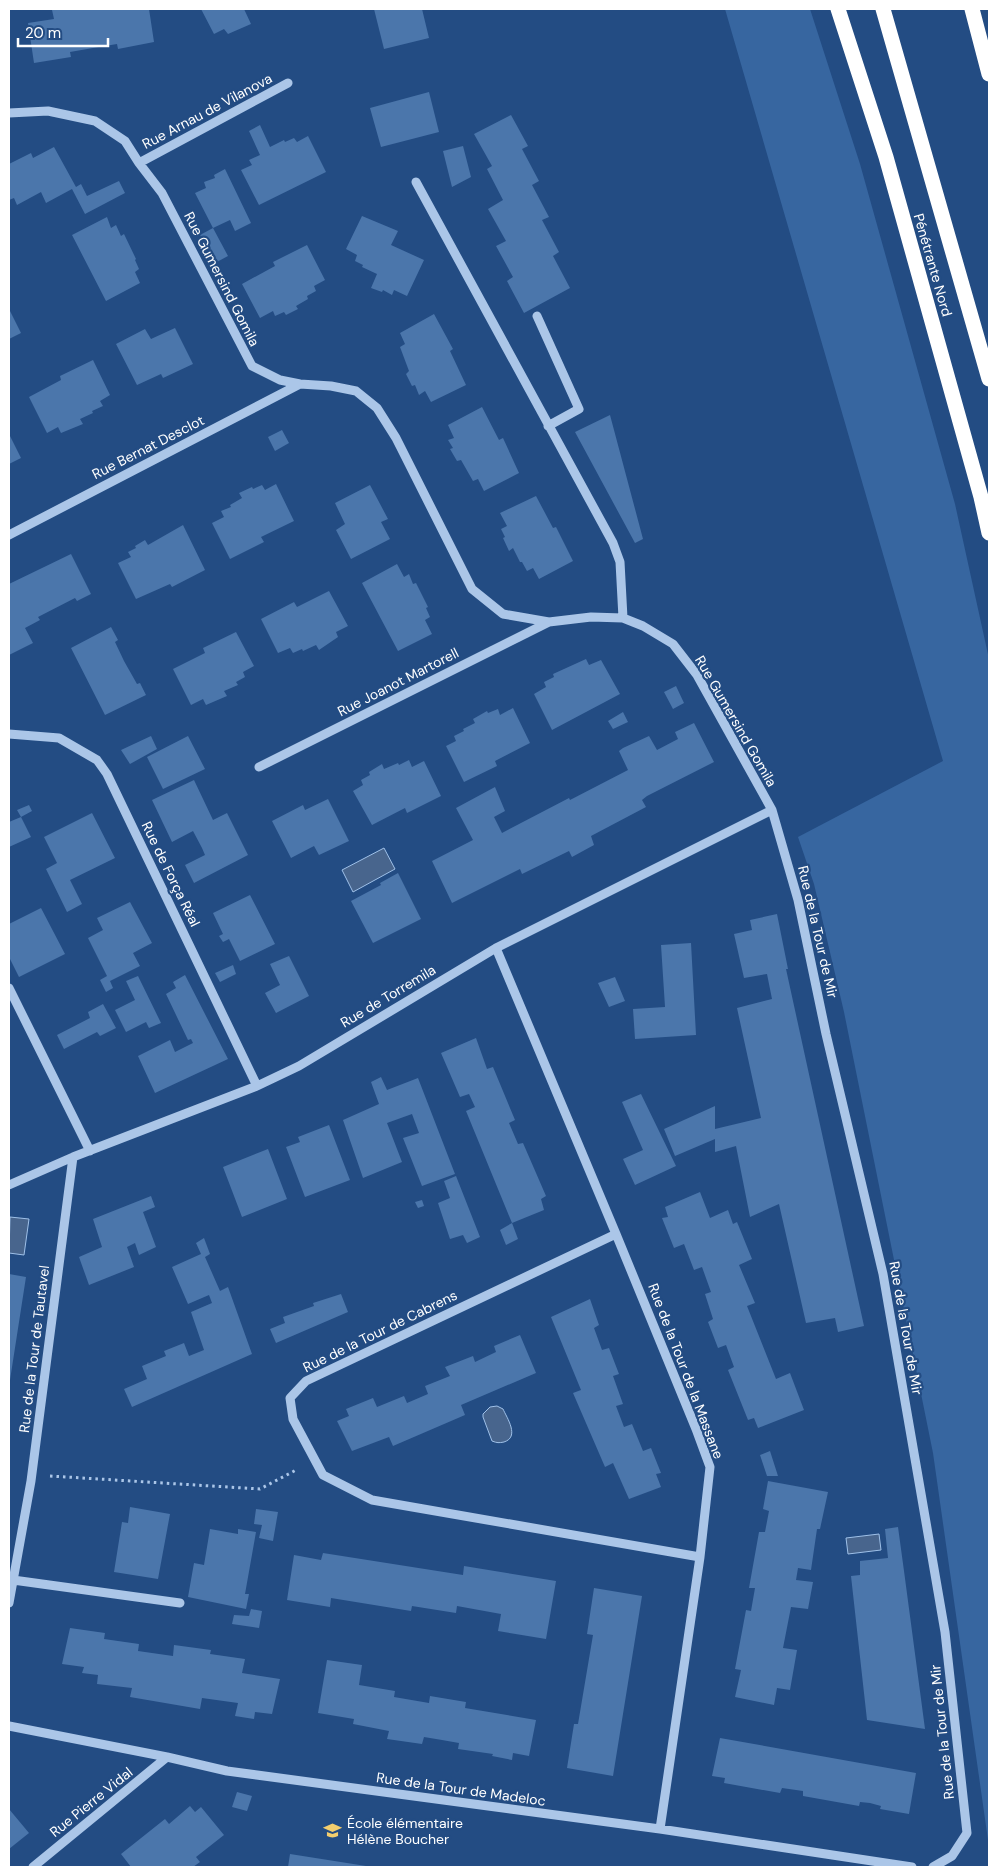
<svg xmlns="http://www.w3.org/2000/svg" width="998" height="1876" font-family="'DM Sans',sans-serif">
<rect width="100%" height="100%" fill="#234c83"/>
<!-- green -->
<path fill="#3766a0" d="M725,9H810L860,164L955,504L989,659V1847L933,1453L844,1012L814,884L798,837L943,761Z"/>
<!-- water -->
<path fill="#48658d" stroke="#9fc1e9" d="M384,848L395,869L353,892L342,870Z
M10,1217L29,1219L24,1255L9,1253Z
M497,1406L503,1409C507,1418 520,1437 504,1442C499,1443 497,1443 492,1441L483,1417V1414L490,1407Z
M879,1534L881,1550L848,1554L846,1538Z"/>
<!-- building -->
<path fill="#4b76ab" d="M55,9H149L154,42L118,49L117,44L93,48L70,52L71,57L34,63L28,23L54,19L52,10Z
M201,9H244L251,24L228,34L224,29L214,34Z
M374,9H422L429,38L384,49Z
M429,92L439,132L381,147L370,108Z
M511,115L528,146L522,149L539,181L532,185L549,217L542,220L559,252L553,256L570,288L524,313L507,281L513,277L496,246L506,241L488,209L503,200L487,169L492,166L474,134Z
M260,125L270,147L284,140L285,142L294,138L297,142L308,136L326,172L259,205L241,170L252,165L249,160L260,155L249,131Z
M463,146L471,177L452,187L443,151Z
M54,147L76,187L81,184L87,196L119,181L125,193L85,214L72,189L46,203L41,192L17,205L14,198L9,200V164L31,153L33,158Z
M225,169L251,223L235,231L230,220L213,228L195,193L206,188L204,182L215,178L214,175Z
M362,216L398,231L391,245L424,260L407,296L394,290L392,295L383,290L382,292L371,288L377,274L362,267L363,265L355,261L357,255L346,249Z
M107,217L111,228L116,225L121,236L124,234L136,259L135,260L139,269L135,272L140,283L106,301L72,235Z
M213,228L228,256L215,263L200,235Z
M307,245L325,280L314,286L316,291L307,296L308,299L296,306L298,309L286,315L284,312L275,316L273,311L260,318L242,284L275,266L273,262Z
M9,309L21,333L9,339Z
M434,314L453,349L450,351L466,385L431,402L425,391L419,395L415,385L412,386L406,374L409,371L400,347L405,344L400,333Z
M175,328L193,364L163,378L161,374L137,385L116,344L145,329L151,339Z
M93,360L110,395L100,401L103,406L92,411L93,413L80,419L83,424L61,433L58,427L47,433L29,397L61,380L60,376Z
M482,407L499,440L503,438L519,473L484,491L478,479L473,481L461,460L457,461L450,449L453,448L448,440L454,438L448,425Z
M610,415L643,539L635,543L575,432Z
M282,430L289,443L275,451L268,437Z
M9,434L21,458L9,464Z
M276,484L294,521L261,537L264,542L230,559L212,523L224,517L221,511L231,507L230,505L242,498L239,493L252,487L253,489L262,485L265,490Z
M370,485L388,519L381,522L390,539L351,559L336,530L345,524L335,503Z
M536,496L553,528L556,527L573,561L539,579L533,568L527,571L522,562H520L513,548L509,551L503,538L505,537L501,529L507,526L500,513Z
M183,525L205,570L172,587L170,584L136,599L118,563L131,557L128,552L136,548L135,546L145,540L148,545Z
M71,554L91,594L77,601L75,598L38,617L40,620L25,628L33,643L9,655V584Z
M397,564L404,577L409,574L413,584L416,583L428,607L426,608L430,617L425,620L432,634L398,651L362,583Z
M329,591L348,626L336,632L338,637L319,650L316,645L303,651L302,649L293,653L290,648L278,653L261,619L294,602L297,607Z
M111,627L118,640L115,642L124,661L137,684L140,683L146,695L105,715L71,648Z
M236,632L254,666L243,672L245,677L236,682L238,685L224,691L227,696L206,705L203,699L191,705L173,669L205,653L203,648Z
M586,659L589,665L601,660L620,694L552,730L534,694L546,687L544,682L554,677L553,674Z
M676,686L684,703L673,709L664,692Z
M513,708L530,743L495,761L497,766L464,782L446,746L456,741L454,736L464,731L463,729L475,723L473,719L487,711L488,713L498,709L500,715Z
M623,712L628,722L613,729L608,721Z
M694,723L714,762L647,796L642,800L646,807L591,836L594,845L572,857L569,851L522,874L520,869L452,903L432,861L473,840L456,808L495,787L505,811L494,817L502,833L569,798L570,800L628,770L619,751L623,748L649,736L657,750L678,739L675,732Z
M151,736L157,749L130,764L121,750Z
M188,736L205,769L163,789L147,757Z
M409,760L412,767L424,761L441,796L407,813L405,808L372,825L353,791L363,785L361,780L370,775L369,772L382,764L384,769L398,763L399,765Z
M194,780L213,820L227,813L248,855L194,883L185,865L205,855L202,848L193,831L172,842L152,800Z
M328,799L349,841L319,855L314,846L291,858L272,821L303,805L305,810Z
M29,805L32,811L21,817L17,810Z
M92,813L115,858L70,880L82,904L67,912L46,869L57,863L44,837Z
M21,817L31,837L9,847V822Z
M398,873L421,919L373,943L351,901L381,885L380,883Z
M250,895L275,944L240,961L229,939L223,942L219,936L223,934L213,913Z
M130,902L152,943L133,953L140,966L110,981L113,988L106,992L100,980L107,976L88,938L103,930L97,918Z
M41,908L65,954L19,977L9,957V924Z
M777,914L788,969H786L864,1326L838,1332L835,1318L806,1323L779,1204L750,1217L736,1146L715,1152V1139L675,1156L664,1129L715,1106V1129L761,1118L737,1008L772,999L767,974L744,978L734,934L752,930L750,920Z
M691,943L696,1035L635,1039L633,1009L665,1007L661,945Z
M289,956L309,996L276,1013L265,993L280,985L270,964Z
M233,965L236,974L220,982L215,973Z
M185,975L228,1059L155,1093L138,1056L170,1040L175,1052L193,1043L191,1039L188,1040L166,994L176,988L173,982Z
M138,976L161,1023L149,1028L146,1022L126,1032L115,1010L135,1000L126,981Z
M615,977L625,1001L609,1007L598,983Z
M103,1004L116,1028L100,1036L97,1032L64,1049L57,1035L90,1018L88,1012Z
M476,1038L487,1069L493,1067L515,1120L509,1123L518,1144L523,1143L546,1196L541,1199L544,1210L512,1223L466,1111L475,1107L469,1094L460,1097L441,1053Z
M381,1077L387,1090L418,1078L455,1174L422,1186L403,1138L419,1133L412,1114L387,1123L402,1162L363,1178L343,1120L379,1104L371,1082Z
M641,1094L676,1166L635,1185L623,1159L643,1150L622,1102Z
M329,1125L350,1180L305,1197L286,1147L300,1142L298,1137Z
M268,1149L287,1199L242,1217L223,1167Z
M456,1176L480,1237L467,1243L463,1235L450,1239L438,1203L450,1198L444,1181Z
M700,1192L710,1218L728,1210L733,1224L737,1222L752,1259L739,1265L755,1303L747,1306L776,1379L790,1373L804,1410L758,1428L754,1418L748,1420L728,1370L734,1367L726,1345L718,1348L708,1322L713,1319L705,1294L711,1292L702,1267L694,1270L684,1244L674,1248L662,1218L668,1217L665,1207Z
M151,1196L155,1207L143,1212L156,1247L139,1255L135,1243L127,1247L134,1267L89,1285L79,1257L102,1247L93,1219Z
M422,1200L424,1206L418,1208L415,1202Z
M512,1223L518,1239L506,1245L500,1230Z
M204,1238L210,1254L205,1257L220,1291L228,1287L252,1354L132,1407L124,1389L147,1379L142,1366L166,1356L164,1351L184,1343L189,1356L204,1350L191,1312L212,1303L209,1295L188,1304L172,1267L201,1254L196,1243Z
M9,1274L26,1277L10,1380H9Z
M341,1294L348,1312L276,1343L270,1329L285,1323L283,1317L314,1306L313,1303Z
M590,1299L599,1325L594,1328L602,1350L609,1348L619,1374L613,1376L623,1404L616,1406L624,1427L632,1424L643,1451L651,1448L661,1473L656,1474L661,1487L629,1499L613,1463L605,1467L573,1393L581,1390L551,1317Z
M520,1335L536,1373L461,1405L465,1415L393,1446L389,1437L352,1451L337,1421L349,1416L346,1409L373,1398L377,1407L404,1396L407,1403L428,1394L425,1386L450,1376L445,1367L473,1356L475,1362L496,1352L494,1346Z
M770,1451L778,1476H767L760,1455Z
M768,1481L828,1492L820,1529H817L811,1570L798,1568L796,1580L813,1582L808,1609L791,1607L783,1648L797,1650L790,1690L777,1688L774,1705L735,1697L741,1670L735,1669L746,1610L751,1611L755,1588H749L759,1532H765L769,1511L763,1509Z
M130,1507L170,1514L158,1579L114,1572L122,1522L128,1523Z
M256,1509L278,1512L273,1541L259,1538L262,1525L254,1524Z
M898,1527L904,1571L925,1729L867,1720L851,1576L860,1575V1561L888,1558L885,1529Z
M210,1529L238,1534V1529L256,1532L245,1594H249L246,1609L188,1597L194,1563L204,1565Z
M323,1553L463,1575L464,1566L556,1581L546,1639L498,1631L501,1614L457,1606L456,1613L412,1606L411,1611L331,1598L330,1607L287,1600L294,1555L321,1560Z
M594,1588L642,1596L613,1776L567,1768L574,1724H578L593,1635L587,1634Z
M251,1609L262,1611L259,1628L232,1624L234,1615L249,1616Z
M70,1628L105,1633L104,1639L139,1644L138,1651L173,1656L174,1645L211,1650L210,1654L245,1659L242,1673L280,1679L272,1714L255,1712L254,1719L235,1716L238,1703L202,1698L200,1709L130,1697L132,1688L97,1684L98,1675L82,1673L84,1667L62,1664Z
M327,1660L362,1665L359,1685L395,1691L394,1697L429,1703L430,1696L466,1702L465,1708L536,1720L529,1756L513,1753L512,1760L492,1756L493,1754L458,1749L459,1743L442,1740L424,1737L422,1744L387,1739L389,1731L353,1724L354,1719L318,1713Z
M720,1738L916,1773L909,1814L880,1809L881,1806L870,1803L860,1802L859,1806L803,1796V1791L782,1788L780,1793L724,1783L725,1778L712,1776Z
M237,1792L252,1796L247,1811L232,1807Z
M190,1806L195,1812L201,1807L224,1835L196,1857L200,1862L193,1867H131L121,1854L165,1819L169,1824Z
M9,1809L29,1833L9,1849Z
M290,1854L366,1866V1867H288Z"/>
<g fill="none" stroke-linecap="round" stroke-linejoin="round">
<!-- path -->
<path stroke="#abc6e8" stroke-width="3" stroke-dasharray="2.5 4" stroke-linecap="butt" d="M50,1476L260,1489L298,1469"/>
<!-- minor -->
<path stroke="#abc6e8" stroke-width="9" d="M9,113L48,111L95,121L125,141L139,163L162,193L252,366L280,380L300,384L331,386L356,391L377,408L396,438L472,589L503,614L549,622L591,617L623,618L643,626L673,644L697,675L772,810L798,900L826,1034L883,1274L945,1632L967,1833L952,1856L933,1867
M139,163L288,83
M416,182L613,543L620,562L623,618
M537,316L579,409L548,426
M9,535L300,384
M9,734L59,738L97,760L107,774L257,1086
M259,767L549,622
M496,948L616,1234L696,1429L710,1467L700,1557L660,1829
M9,988L90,1151
M9,1185L73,1157L257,1086L299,1066L496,948L772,810
M616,1234L306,1381L290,1398L293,1419L323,1475L372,1500L700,1557
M13,1580L180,1603
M9,1603L31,1481L73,1157
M9,1726L167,1757L227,1771L660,1829L912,1867
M33,1867L167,1757"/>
<!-- highway -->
<path stroke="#fff" stroke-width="15" d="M838,9L886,157L981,497L989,533
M883,9L989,379
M972,9L989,74"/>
</g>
<!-- icons -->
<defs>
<symbol id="school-bare" viewBox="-9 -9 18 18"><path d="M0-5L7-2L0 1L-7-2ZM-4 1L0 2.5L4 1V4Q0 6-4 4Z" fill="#f3ce6e" stroke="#234c83" stroke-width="2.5" paint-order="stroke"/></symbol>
</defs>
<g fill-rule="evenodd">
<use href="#school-bare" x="320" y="1818" width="25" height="25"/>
</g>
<g text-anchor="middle" stroke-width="4.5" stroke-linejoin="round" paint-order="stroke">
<!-- street labels -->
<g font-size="14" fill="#fff" stroke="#234c83">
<text transform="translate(207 111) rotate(-28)" y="5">Rue Arnau de Vilanova</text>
<text transform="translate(933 265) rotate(74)" y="5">Pénétrante Nord</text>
<text transform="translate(222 279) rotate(63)" y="5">Rue Gumersind Gomila</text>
<text transform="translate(148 447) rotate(-27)" y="5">Rue Bernat Desclot</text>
<text transform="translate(398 682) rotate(-27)" y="5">Rue Joanot Martorell</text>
<text transform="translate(736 721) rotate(60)" y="5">Rue Gumersind Gomila</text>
<text transform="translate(171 874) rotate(64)" y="5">Rue de Força Réal</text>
<text transform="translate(818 932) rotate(77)" y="5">Rue de la Tour de Mir</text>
<text transform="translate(388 996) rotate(-31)" y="5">Rue de Torremila</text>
<text transform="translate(906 1328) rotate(80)" y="5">Rue de la Tour de Mir</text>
<text transform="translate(380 1331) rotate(-26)" y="5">Rue de la Tour de Cabrens</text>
<text transform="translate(34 1349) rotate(-83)" y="5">Rue de la Tour de Tautavel</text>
<text transform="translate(686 1371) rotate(69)" y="5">Rue de la Tour de la Massane</text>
<text transform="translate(942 1732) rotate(-96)" y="5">Rue de la Tour de Mir</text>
<text transform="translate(461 1789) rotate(8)" y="5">Rue de la Tour de Madeloc</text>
<text transform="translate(91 1802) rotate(-39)" y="5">Rue Pierre Vidal</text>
</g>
<!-- poi labels -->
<g font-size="14" fill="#fff" stroke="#234c83" text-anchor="start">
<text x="347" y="1828">École élémentaire<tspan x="347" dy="16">Hélène Boucher</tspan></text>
</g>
</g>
<!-- border -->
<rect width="998" height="1876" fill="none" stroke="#ffffff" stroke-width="20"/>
<!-- scale -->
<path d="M18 38v8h90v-8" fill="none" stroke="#ffffff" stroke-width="2.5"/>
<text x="25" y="38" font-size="15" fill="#ffffff" stroke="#234c83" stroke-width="4" paint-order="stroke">20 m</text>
</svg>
